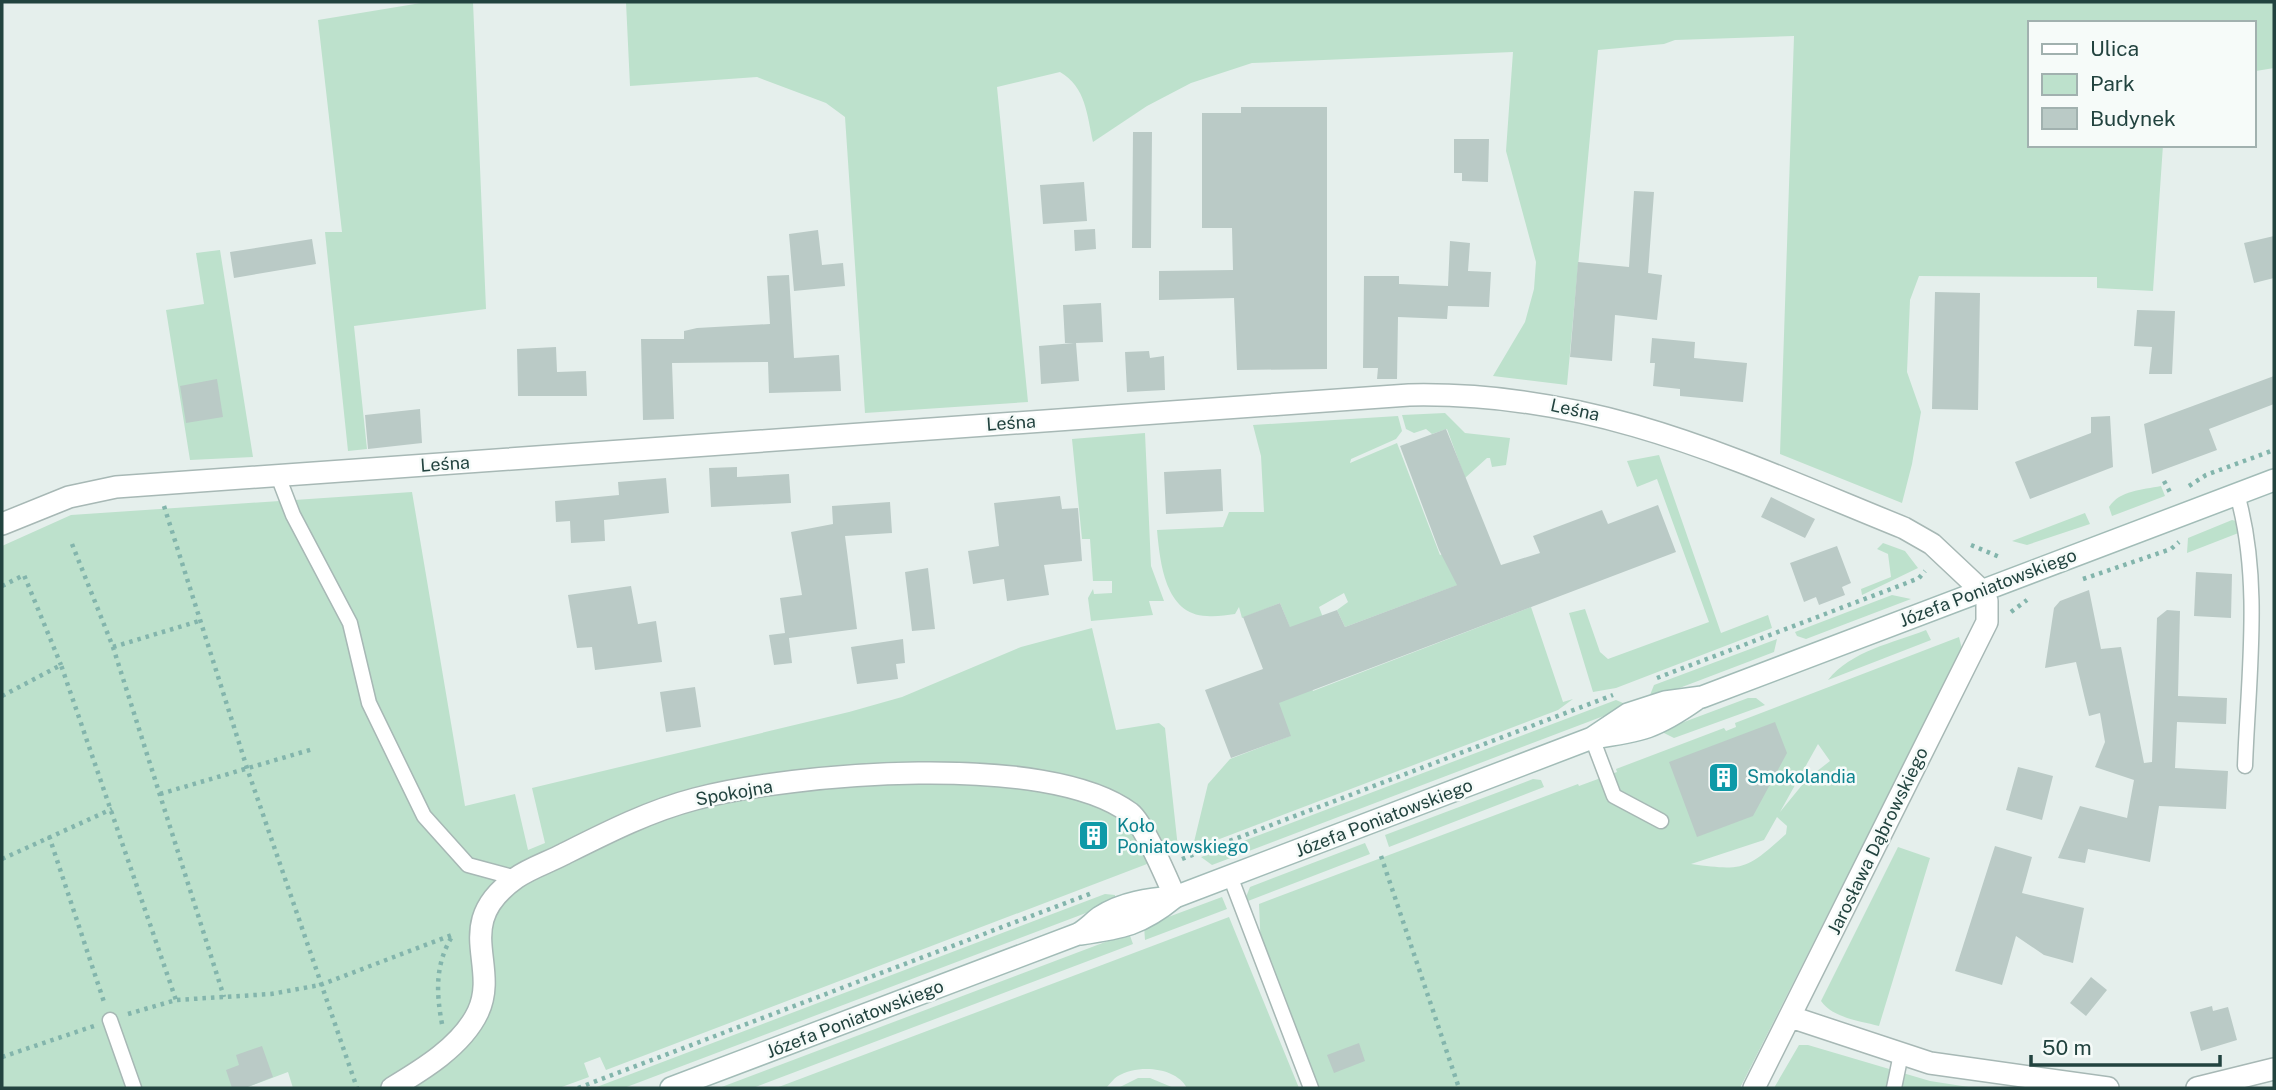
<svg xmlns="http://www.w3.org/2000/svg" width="2276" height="1090" font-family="'Public Sans',sans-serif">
<rect width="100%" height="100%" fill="#e5efec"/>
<!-- green -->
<path fill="#bde1cc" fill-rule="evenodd" d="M427,2H473L486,309L354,326L367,449L348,451L325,232H342L318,20Z
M626,2H2274V68L2256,71L2253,23H2029V145H2163L2153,291L2097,288V277L1919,276L1910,300L1907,372L1921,412L1912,464L1902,503L1780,454L1794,36L1675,40L1664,44L1598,50L1567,385L1493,376L1525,322L1534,289L1536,262L1506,151L1513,52L1252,63L1191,83L1147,106L1093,142C1087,115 1086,87 1060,72L997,87L1028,402L865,413L845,117L826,103L757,77L630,86Z
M220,250L253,457L190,460L166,310L204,304L196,253Z
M1445,413L1465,433L1510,438L1506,465L1492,467L1490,458H1487L1465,478L1447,429L1432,434L1426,429L1414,433L1406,429L1402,415Z
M1398,416L1402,431L1396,439L1351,459L1350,463L1397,443L1440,555L1451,551L1463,583L1345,627L1337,610L1348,602L1344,593L1319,607L1325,623L1297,645L1280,603L1242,618L1239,607L1235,614C1226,615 1216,617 1207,616C1165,615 1160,562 1157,530L1223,527L1229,512H1264L1261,456L1253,425Z
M1145,433L1151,566L1164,601H1149L1153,615L1091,621L1088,598L1093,589L1094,594L1112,593V581H1093L1090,539H1082L1072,439Z
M1659,455L1721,633L1768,615L1772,628L1616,688L1593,692L1569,613L1585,609L1600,652L1608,659L1709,622L1657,479L1637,487L1627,461Z
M2161,486L2165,496L2112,516L2109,507C2120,490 2142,490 2161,486Z
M412,492L465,806L515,794L528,850L545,843L532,788L849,712L902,697L1021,647L1092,628L1116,730L1159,723L1165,728L1178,848L1147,864L606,1070L600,1057L584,1063L589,1077L559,1088H293L288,1072L245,1088H2V546L71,515Z
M2085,513L2090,524L2027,545L2012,541Z
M2232,520L2236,521L2241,532L2187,553L2188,538Z
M1883,543L1905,551L1918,568L1862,595L1861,589L1891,577L1888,554L1877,549Z
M1892,595L1911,599L1806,639L1797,636L1795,632Z
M1531,607L1563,702L1573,699L1558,710L1196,848L1194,842L1208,784L1230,759L1290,736L1269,680L1303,667L1313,691Z
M1926,630L1931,640L1828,680C1851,651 1893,643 1926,630Z
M1959,637L1962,649L1740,1088H1318L1261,949L1259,904L1578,784L1579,786L1617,772L1616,769L1724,728L1726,731L1736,727L1735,723ZM1818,744L1830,761L1807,779L1780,812ZM1777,817L1787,826L1786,834C1746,870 1743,871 1691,864L1764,840Z
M1777,639L1774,652L1648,700L1654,685Z
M1748,698H1756L1765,705L1674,738L1660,731Z
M1616,700L1630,706L1212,865L1201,857Z
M1533,779L1541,780L1544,787L1389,847L1385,835Z
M1365,843L1370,854L1248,901L1246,897L1250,887Z
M1898,847L1930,858L1879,1026C1860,1021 1833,1018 1821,1001Z
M1105,894L1115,895V902L624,1088H594Z
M1222,897L1227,909L1145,940L1144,926Z
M1229,917L1299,1088H1187C1176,1067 1138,1064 1118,1076C1114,1078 1109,1085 1106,1088H776Z
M1129,933L1133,944L753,1088H719Z
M1799,1045H1808L1930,1081L1975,1088H1774Z
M1138,1078H1150L1174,1088H1118Z"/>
<!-- building -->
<path fill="#bacac6" d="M1241,107H1327V369L1237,370L1234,298L1159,300V271L1233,270L1232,228H1202V113H1241Z
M1133,132H1152L1151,248H1132Z
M1454,139H1489L1488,182L1462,181V173H1454Z
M1084,182L1087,221L1043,224L1040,185Z
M1634,191L1654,192L1648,273L1662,275L1657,320L1615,315L1612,361L1570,357L1578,262L1629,267Z
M1095,229L1096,249L1075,251L1074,230Z
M818,230L822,265L843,263L845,286L794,291L789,234Z
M2274,236V278L2254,283L2244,243Z
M312,239L316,264L234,278L230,252Z
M1450,241L1470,243L1468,271L1491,272L1489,307L1448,306L1447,319L1398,317L1397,379H1377L1378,368H1363L1364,276H1399V284L1448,286Z
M789,275L794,358L839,355L841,391L769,393L768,362L672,363L674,419L643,420L641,339H684V331L697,328L770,324L767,276Z
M1935,292L1980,293L1978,410L1932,409Z
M1101,303L1103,342L1076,343L1079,381L1041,384L1039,346L1074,343H1065L1063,305Z
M2137,310L2175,311L2172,374H2149L2152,347L2134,346Z
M1652,338L1695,342L1694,358L1747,363L1743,402L1680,396V389L1653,386L1655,363H1650Z
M556,347L557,372L586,371L587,396H518L517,349Z
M1149,351L1150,358L1164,356L1165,390L1127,392L1125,352Z
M2274,376V404L2209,429L2217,450L2152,474L2144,424Z
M217,379L223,417L186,423L180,386Z
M420,409L422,443L368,449L365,415Z
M2110,416L2113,467L2030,499L2015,462L2091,433V417Z
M1446,429L1501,565L1540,553L1533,536L1602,510L1608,524L1658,505L1676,552L1279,703L1291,736L1231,758L1205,690L1263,669L1243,617L1280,603L1290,627L1337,610L1345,627L1457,585L1439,550L1400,446Z
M737,467V477L789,474L791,503L711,507L709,468Z
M1221,469L1223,511L1166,514L1164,472Z
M666,478L669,513L604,520L605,541L571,543L570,521L556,522L555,501L619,495L618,482Z
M1060,496L1062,509L1078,508L1082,561L1044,565L1049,595L1007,601L1004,579L973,584L968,551L999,546L994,503Z
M1771,497L1815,519L1805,538L1761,517Z
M890,502L892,533L845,536L857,629L789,638L792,663L774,665L769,635L785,633L780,598L802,595L791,532L833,524L832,506Z
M1837,546L1851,583L1842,587L1845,595L1819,605L1816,597L1804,602L1790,563Z
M928,568L935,629L912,631L905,572Z
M2196,572L2232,574L2231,618L2194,616Z
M631,586L638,624L656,621L662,662L595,670L592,647L577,648L568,595Z
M2089,590L2101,649L2121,647L2144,763L2152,762L2157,618L2167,610L2180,611L2178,696L2227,698L2226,724L2177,722L2175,768L2228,771L2226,809L2159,806L2150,862L2088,849L2085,863L2058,858L2080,806L2127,818L2134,780L2095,767L2105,742L2100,713L2089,716L2076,662L2045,668L2054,608L2060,601Z
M903,639L905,663L896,664L898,679L857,684L851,647Z
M695,687L701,727L666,732L660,692Z
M1775,722L1787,753L1753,816L1697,837L1669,762Z
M2018,767L2053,776L2042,820L2006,810Z
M1100,822L1107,842L1087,850L1080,829Z
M1995,846L2032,857L2022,893L2084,908L2073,963L2044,955L2016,936L2002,985L1955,971Z
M2091,977L2107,990L2086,1016L2070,1003Z
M2212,1006L2213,1011L2228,1007L2237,1040L2201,1051L2190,1012Z
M1359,1043L1365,1061L1334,1073L1327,1055Z
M262,1046L273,1077L245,1088H232L226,1070L239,1065L236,1055Z"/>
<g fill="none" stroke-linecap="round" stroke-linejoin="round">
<defs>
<path id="lane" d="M278,476L293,515L350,623L369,703L424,816L468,865L516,878
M2237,494C2262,580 2248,678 2245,766
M1592,738L1614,796L1661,821
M1230,876L1311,1088
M110,1020L134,1088
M1894,1088L1901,1054"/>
<path id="street" d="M2,524L69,497L116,487L1409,395C1596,391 1736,460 1904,528L1932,544L1982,591L1987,601V622L1754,1088
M1791,1017L1930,1063L2108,1088
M392,1088C422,1070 462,1046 478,1012C500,964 451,924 516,878C530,868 549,862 564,854C606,833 649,811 695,799C794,773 1047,751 1130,813C1144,824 1167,879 1175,897
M2197,1088L2274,1069"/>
<path id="secondary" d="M1592,738C1642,731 1656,728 1697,699
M1080,934C1122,928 1141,925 1175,897
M671,1088L1078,934C1086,930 1092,923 1100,917C1123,902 1149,899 1175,897L1592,738L1628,714L1665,702L1702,697L2274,480"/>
</defs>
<!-- lane casing -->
<use href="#lane" stroke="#a7b8b5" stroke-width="17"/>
<!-- street casing -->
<use href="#street" stroke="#a7b8b5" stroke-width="24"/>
<!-- secondary casing -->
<use href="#secondary" stroke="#a2bcb7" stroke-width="24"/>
<!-- path -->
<path stroke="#83b5ac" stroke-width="4.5" stroke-dasharray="3.5 5" stroke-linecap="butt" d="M2164,481L2172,496
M2189,486L2206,475L2274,450
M164,506L247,768L357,1088
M72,544L113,647L224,997
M1971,545L2002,558
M2083,579L2171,549L2179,542
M2,586L24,575L61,665
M2011,612L2027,600
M113,647L199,621
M1657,678L1904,584L1919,578L1925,571
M2,696L61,665L176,1000
M160,794L313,749
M49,836L104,1002
M1381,856L1459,1088
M2,859L112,809
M1182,859L1613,695
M128,1014L176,1000L271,994L320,985L452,935
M442,1024C436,992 435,963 453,935
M2,1057L94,1026
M578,1088L1092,893"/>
<!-- lane -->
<use href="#lane" stroke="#fff" stroke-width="14"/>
<!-- street -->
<use href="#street" stroke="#fff" stroke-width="21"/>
<!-- secondary -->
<use href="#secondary" stroke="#fff" stroke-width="21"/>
</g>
<!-- icons -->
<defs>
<symbol id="building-square" viewBox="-11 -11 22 22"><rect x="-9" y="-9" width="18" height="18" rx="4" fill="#0f9aa8" stroke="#f6fbf9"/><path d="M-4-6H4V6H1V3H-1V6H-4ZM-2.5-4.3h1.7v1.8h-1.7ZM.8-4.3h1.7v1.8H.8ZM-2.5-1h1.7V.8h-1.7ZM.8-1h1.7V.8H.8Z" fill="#fff"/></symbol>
</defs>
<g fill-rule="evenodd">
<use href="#building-square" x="1706" y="760" width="35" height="35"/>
<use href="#building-square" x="1076" y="818" width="35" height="35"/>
</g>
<g text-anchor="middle" stroke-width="5" stroke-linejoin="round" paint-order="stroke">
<!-- street labels -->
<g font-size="18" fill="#22433f" stroke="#f6fbf9">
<text transform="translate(1575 410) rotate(12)" y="6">Leśna</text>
<text transform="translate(1011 423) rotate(-4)" y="6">Leśna</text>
<text transform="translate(445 464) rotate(-4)" y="6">Leśna</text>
<text transform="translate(1988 588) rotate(-21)" y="6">Józefa Poniatowskiego</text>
<text transform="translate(734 793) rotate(-10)" y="6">Spokojna</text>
<text transform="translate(1384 818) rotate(-21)" y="6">Józefa Poniatowskiego</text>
<text transform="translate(1878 841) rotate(-64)" y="6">Jarosława Dąbrowskiego</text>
<text transform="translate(855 1019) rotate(-21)" y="6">Józefa Poniatowskiego</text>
</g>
<!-- culture labels -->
<g font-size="18" fill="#0d838f" stroke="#f6fbf9" text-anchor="start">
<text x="1747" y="783">Smokolandia</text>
<text x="1117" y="832">Koło<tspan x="1117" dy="21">Poniatowskiego</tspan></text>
</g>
</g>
<!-- border -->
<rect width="2276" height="1090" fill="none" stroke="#22433f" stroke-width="7"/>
<!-- legend -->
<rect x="2028" y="21" width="228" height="126" fill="#f6fbf9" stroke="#a1b1af" stroke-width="2"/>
<rect x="2042" y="44" width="35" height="10" fill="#ffffff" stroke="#a1b1af" stroke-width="2"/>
<text x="2090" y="56" font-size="21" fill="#22433f">Ulica</text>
<rect x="2042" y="74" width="35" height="21" fill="#bde1cc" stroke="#a1b1af" stroke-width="2"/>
<text x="2090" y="91" font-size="21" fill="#22433f">Park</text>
<rect x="2042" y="108" width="35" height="21" fill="#bacac6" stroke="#a1b1af" stroke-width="2"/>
<text x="2090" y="126" font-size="21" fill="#22433f">Budynek</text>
<!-- scale -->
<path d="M2031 1055v10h189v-10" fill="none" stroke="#22433f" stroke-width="3.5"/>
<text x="2042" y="1055" font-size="21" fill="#22433f" stroke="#f6fbf9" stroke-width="5" paint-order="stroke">50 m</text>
</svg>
